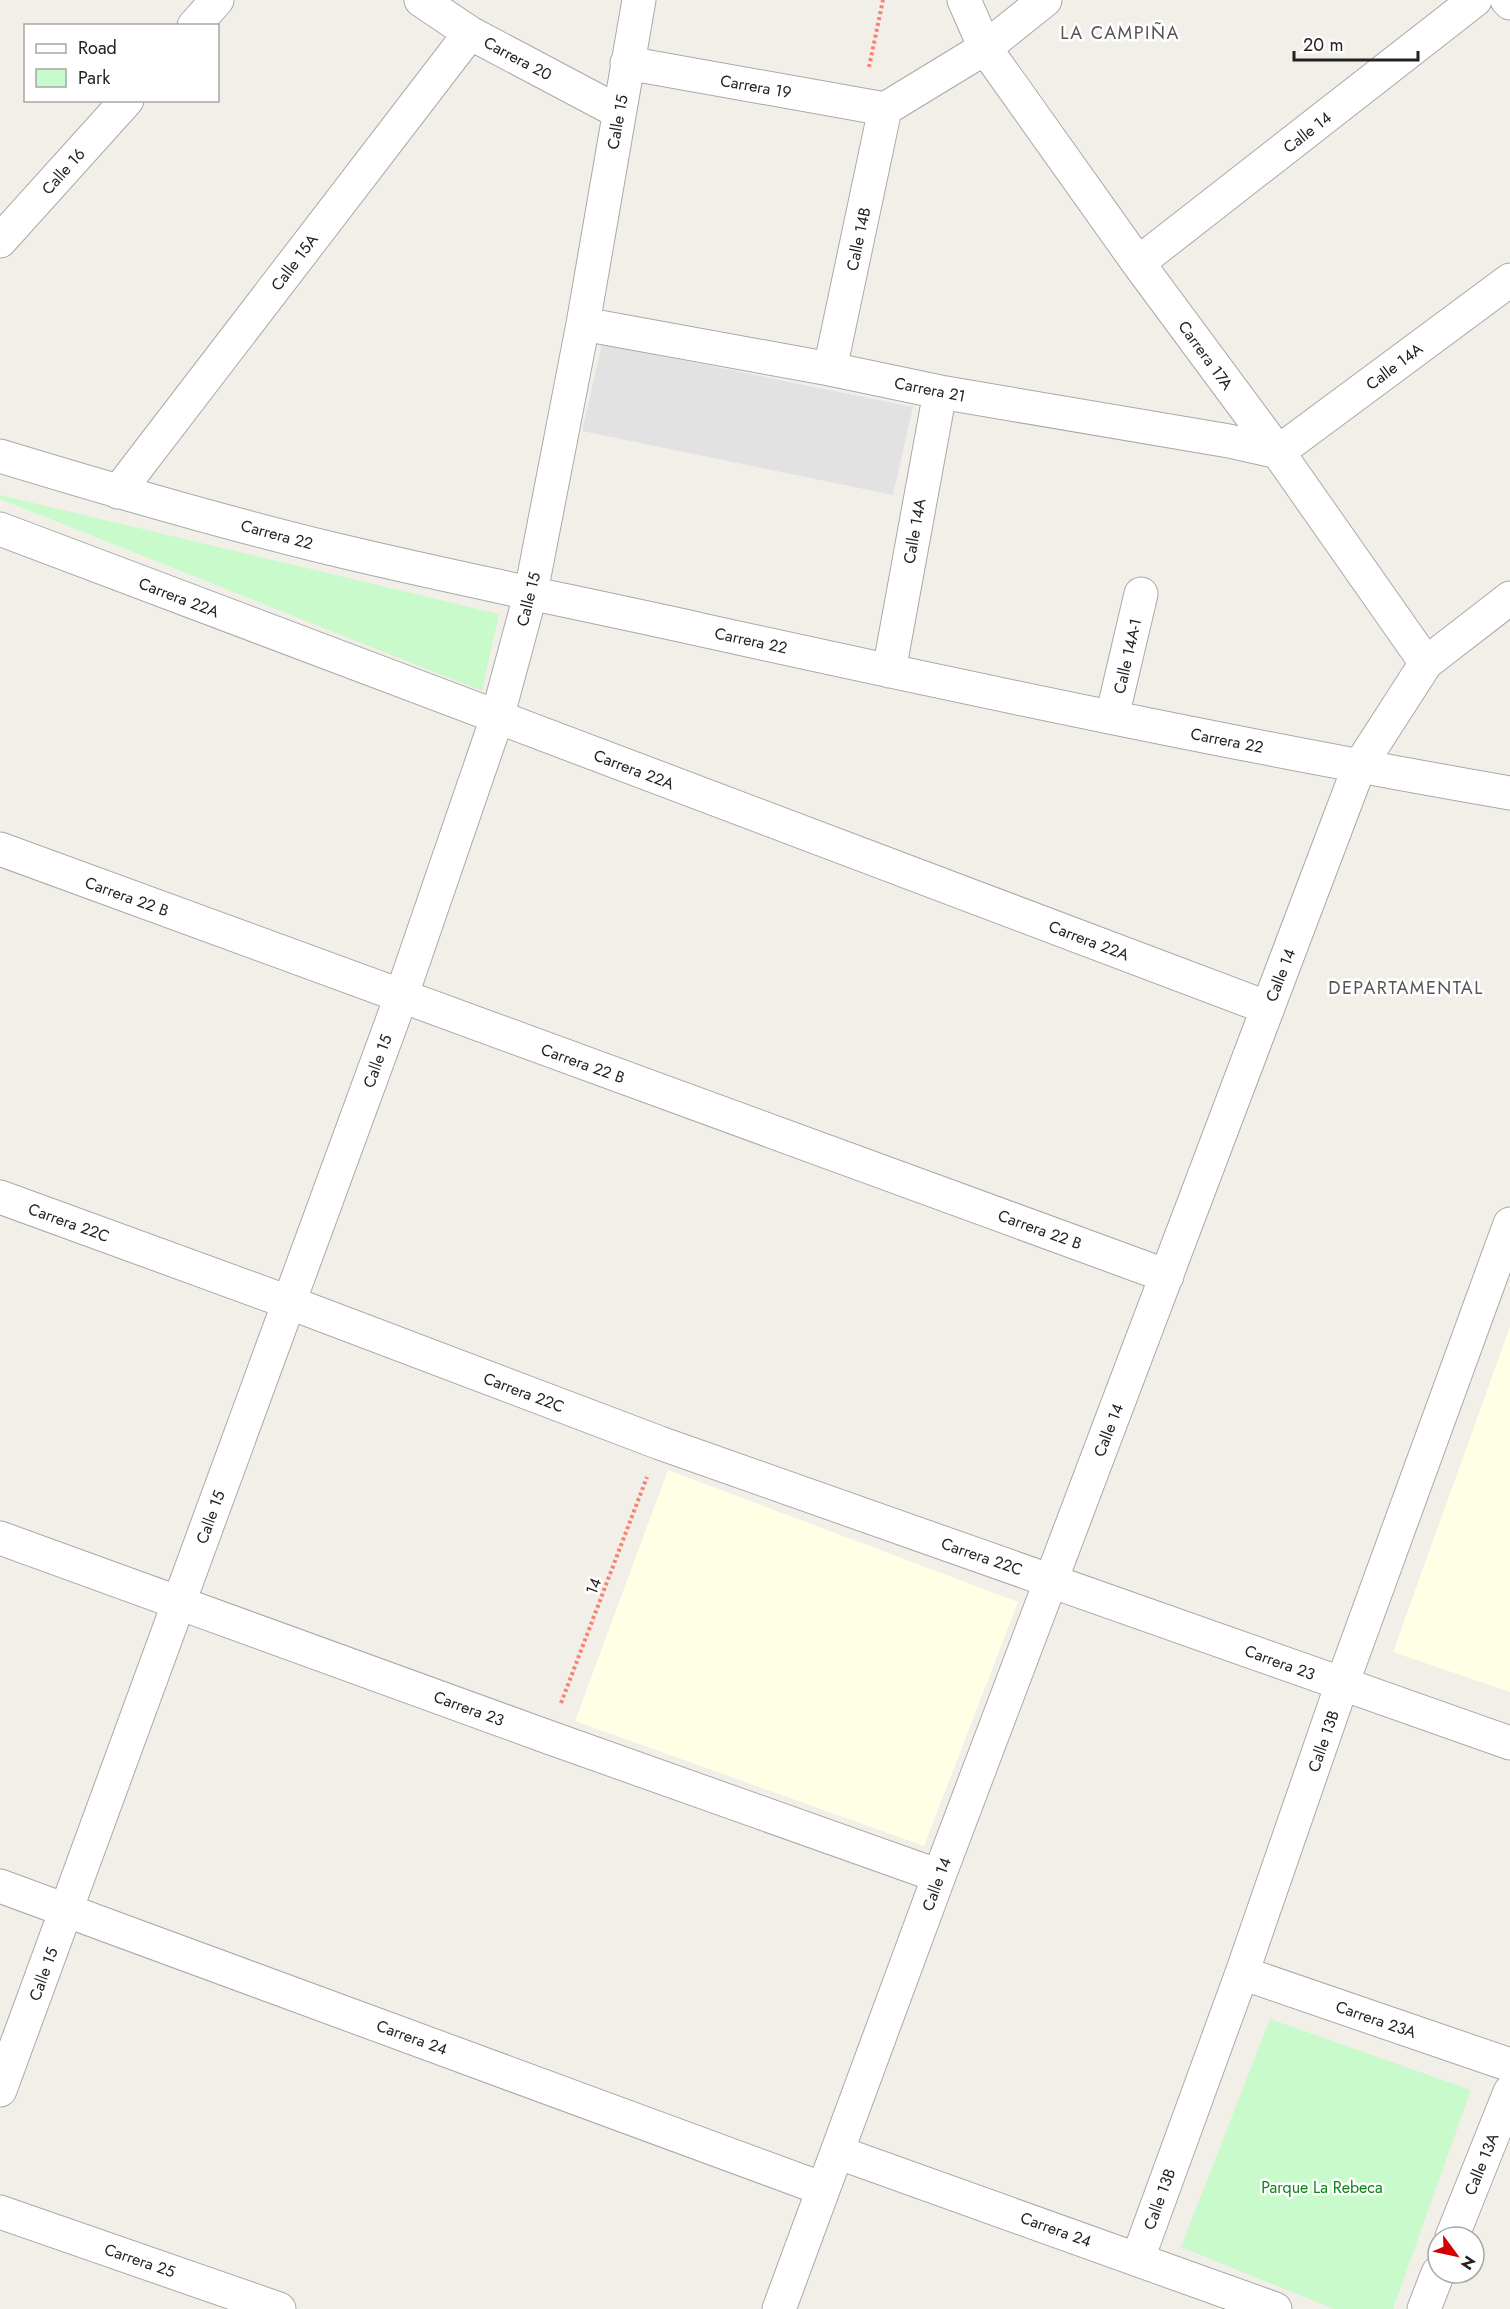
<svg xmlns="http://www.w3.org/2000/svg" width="1510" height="2309" font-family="Jost,sans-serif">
<rect width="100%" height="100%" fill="#f2efe9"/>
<!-- education -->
<path fill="#ffffe5" d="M1510,1327V1692L1393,1652Z
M668,1470L1018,1602L924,1846L575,1721Z"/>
<!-- park -->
<path fill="#c8facc" d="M0,495L499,614L482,691L0,499Z
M1270,2019L1471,2090L1393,2309H1334L1181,2247Z"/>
<!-- parking -->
<path fill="#e2e2e2" d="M602,344L913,407L893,495L582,431Z"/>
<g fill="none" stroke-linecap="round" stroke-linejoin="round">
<defs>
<path id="minor" d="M421,0L470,33L619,112
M964,0L985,48L1138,263L1278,452L1426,663
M1507,0L1510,3
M194,26L217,0
M627,63L885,109
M885,109L985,48L1045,0
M0,241L127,100
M1138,263L1475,0
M583,324L830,369L940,392L1229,441L1278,452L1510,280
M830,369L885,109
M0,456C112,490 224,523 337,550C458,579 580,603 702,630C970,689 1239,746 1510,793
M118,492L470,33
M0,529L1268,1008
M889,671L940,392
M1112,717L1141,594
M0,849L1167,1276
M0,1197L288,1302L660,1443L1510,1743
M0,1538L548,1737L939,1876
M0,1886L823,2189
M1242,1973L1510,2065
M0,2090L401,997L497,718L531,592L583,324L639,0
M837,2152L1275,2309
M0,2212L279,2309
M1452,2237L1510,2092
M1138,2258L1242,1973L1342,1684L1510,1224
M779,2309L939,1876L1359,767L1426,663L1510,598
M1424,2309L1438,2273"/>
</defs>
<!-- minor casing -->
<use href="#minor" stroke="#a9a9a9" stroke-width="35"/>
<!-- path -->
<path stroke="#fa8072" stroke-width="4" stroke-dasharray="3 3" stroke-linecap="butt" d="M869,67L883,0
M561,1703L647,1477"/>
<!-- minor -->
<use href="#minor" stroke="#fff" stroke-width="33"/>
</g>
<g text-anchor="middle" stroke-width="5" stroke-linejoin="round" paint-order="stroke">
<!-- street labels -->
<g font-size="16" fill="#222" stroke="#fff">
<text transform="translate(518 58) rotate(28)" y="6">Carrera 20</text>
<text transform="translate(756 86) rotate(10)" y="6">Carrera 19</text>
<text transform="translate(617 122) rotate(-80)" y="6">Calle 15</text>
<text transform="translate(1307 132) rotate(-38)" y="6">Calle 14</text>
<text transform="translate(63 171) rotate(-48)" y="6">Calle 16</text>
<text transform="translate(858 239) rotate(-78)" y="6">Calle 14B</text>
<text transform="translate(294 262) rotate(-53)" y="6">Calle 15A</text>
<text transform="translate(1206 355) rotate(54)" y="6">Carrera 17A</text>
<text transform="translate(1394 366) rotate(-37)" y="6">Calle 14A</text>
<text transform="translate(930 389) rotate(11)" y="6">Carrera 21</text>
<text transform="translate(914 531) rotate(-80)" y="6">Calle 14A</text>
<text transform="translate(277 534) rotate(15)" y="6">Carrera 22</text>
<text transform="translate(179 597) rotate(21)" y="6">Carrera 22A</text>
<text transform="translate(528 599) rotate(-76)" y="6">Calle 15</text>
<text transform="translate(751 640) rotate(12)" y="6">Carrera 22</text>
<text transform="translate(1127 656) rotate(-77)" y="6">Calle 14A-1</text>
<text transform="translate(1227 740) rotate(11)" y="6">Carrera 22</text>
<text transform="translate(634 769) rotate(21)" y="6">Carrera 22A</text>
<text transform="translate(127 896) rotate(20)" y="6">Carrera 22 B</text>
<text transform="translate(1089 940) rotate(21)" y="6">Carrera 22A</text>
<text transform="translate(1280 975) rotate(-69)" y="6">Calle 14</text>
<text transform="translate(377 1061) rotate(-70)" y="6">Calle 15</text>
<text transform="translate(583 1063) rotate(20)" y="6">Carrera 22 B</text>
<text transform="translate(69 1222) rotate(20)" y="6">Carrera 22C</text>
<text transform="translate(1040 1229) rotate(20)" y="6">Carrera 22 B</text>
<text transform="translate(524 1392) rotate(21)" y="6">Carrera 22C</text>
<text transform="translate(1108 1430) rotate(-69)" y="6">Calle 14</text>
<text transform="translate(210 1517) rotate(-70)" y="6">Calle 15</text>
<text transform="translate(982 1556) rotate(19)" y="6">Carrera 22C</text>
<text transform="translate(593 1586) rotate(-69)" y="6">14</text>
<text transform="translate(1280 1662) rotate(20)" y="6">Carrera 23</text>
<text transform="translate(469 1708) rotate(20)" y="6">Carrera 23</text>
<text transform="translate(1323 1741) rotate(-71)" y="6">Calle 13B</text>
<text transform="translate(936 1884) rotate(-70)" y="6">Calle 14</text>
<text transform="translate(43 1974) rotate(-70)" y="6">Calle 15</text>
<text transform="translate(1376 2019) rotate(19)" y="6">Carrera 23A</text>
<text transform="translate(412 2037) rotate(20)" y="6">Carrera 24</text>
<text transform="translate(1481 2164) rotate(-68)" y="6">Calle 13A</text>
<text transform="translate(1159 2199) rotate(-70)" y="6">Calle 13B</text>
<text transform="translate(1056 2229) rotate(20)" y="6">Carrera 24</text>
<text transform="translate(140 2260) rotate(19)" y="6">Carrera 25</text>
</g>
<!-- park labels -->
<g font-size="16" fill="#0c8416" stroke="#fff">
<text x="1322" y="2193">Parque La Rebeca</text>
</g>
<!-- neighbourhood labels -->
<g font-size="18" letter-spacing="1.5" fill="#555" stroke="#fff">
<text x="1120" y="39">LA CAMPIÑA</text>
<text x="1406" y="994">DEPARTAMENTAL</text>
</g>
</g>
<!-- legend -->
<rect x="24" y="24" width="195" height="78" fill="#ffffff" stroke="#a7a7a7" stroke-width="1.5"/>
<rect x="36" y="44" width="30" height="9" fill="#ffffff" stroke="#a7a7a7" stroke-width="1.5"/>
<text x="78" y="54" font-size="18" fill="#222222">Road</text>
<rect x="36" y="69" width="30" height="18" fill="#c8facc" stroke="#a7a7a7" stroke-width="1.5"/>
<text x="78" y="84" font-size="18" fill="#222222">Park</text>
<!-- north arrow -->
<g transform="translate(1456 2255) rotate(123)"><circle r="28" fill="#ffffff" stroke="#a7a7a7" stroke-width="1.5"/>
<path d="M0-4.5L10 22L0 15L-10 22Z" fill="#d40000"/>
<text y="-9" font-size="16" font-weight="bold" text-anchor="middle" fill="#222222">N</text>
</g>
<!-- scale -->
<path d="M1294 51v9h124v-9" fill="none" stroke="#222222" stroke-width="3"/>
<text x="1303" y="51" font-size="18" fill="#222222" stroke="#ffffff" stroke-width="4.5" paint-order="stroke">20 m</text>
</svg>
